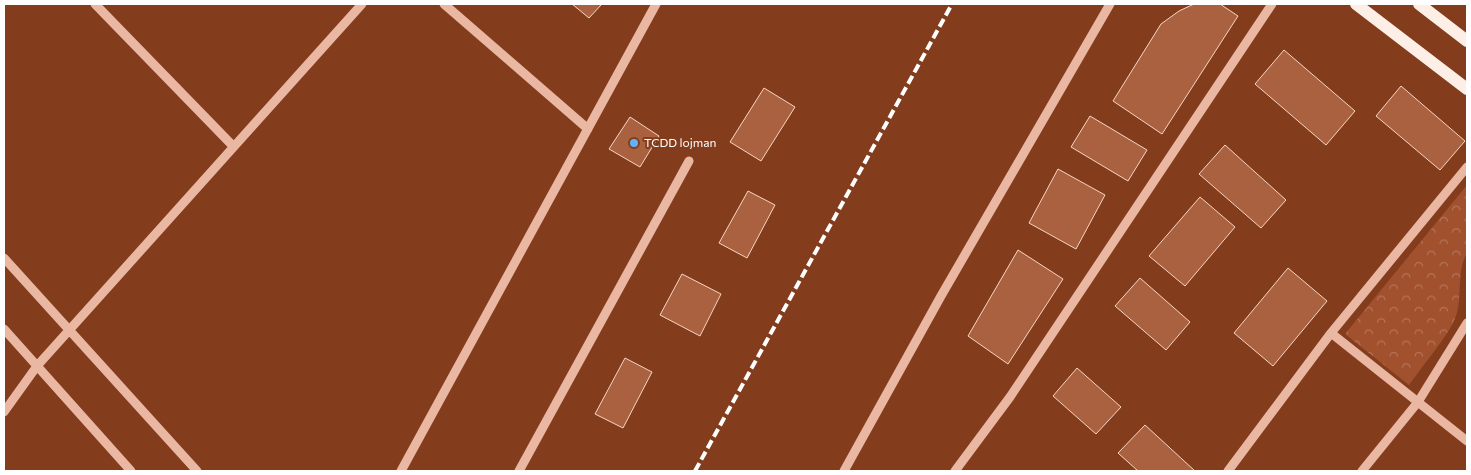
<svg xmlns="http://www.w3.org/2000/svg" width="1471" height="475" font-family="Commissioner,sans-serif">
<defs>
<pattern id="forest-crowns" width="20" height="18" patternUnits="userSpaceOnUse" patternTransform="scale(1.25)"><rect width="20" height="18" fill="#a2512f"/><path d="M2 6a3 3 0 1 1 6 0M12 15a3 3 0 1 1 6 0" fill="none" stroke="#b57459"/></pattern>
</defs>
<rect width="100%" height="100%" fill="#833c1c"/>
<!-- forest -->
<path fill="url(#forest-crowns)" d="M1467,185V253C1455,274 1464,300 1454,321C1446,338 1421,368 1409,385L1345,334Z"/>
<!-- building -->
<path fill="#aa6140" stroke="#f8d5c6" d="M572,4H602L589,18Z
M1194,4H1220L1238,16L1162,134L1113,101L1161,24L1179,11Z
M1284,50L1355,111L1326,145L1255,84Z
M1401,86L1465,141L1440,170L1376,116Z
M764,88L795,107L761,161L730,142Z
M1090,116L1147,150L1128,181L1071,147Z
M630,117L659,136L640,167L609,149Z
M1225,145L1286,200L1261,228L1199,174Z
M1058,169L1105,195L1076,249L1029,223Z
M748,191L775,205L747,258L719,243Z
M1200,197L1235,227L1185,286L1149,256Z
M1018,250L1063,279L1008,364L968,336Z
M1288,268L1327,301L1273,366L1234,333Z
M682,274L721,294L700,336L660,315Z
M1140,278L1190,322L1166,350L1115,306Z
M625,358L652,372L623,428L595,414Z
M1077,368L1121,407L1096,434L1053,396Z
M1145,425L1195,471H1138L1118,453Z"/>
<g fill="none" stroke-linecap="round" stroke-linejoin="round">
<!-- minor -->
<path stroke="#eab7a2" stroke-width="9" d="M95,4L233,146
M444,4L588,129
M4,258L197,471
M4,329L131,471
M1331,333L1467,441
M4,412L37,366L362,4
M401,471L656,4
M519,471L689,161
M844,471L941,296L1110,4
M955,471L1010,397L1272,4
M1228,471L1331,333L1467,167
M1362,471L1418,402L1467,323"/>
<!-- major -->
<path stroke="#feefe6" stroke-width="12" d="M1356,4L1467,89
M1419,4L1467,41"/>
<!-- rail -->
<path stroke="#fff" stroke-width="4" stroke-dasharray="9 4" stroke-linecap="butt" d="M695,471L952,4"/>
</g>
<!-- markers -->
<circle fill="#5fb3fb" stroke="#833c1c" stroke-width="2" cx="634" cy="143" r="5"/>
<g text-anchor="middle" stroke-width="4" stroke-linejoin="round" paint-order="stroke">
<!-- poi labels -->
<g font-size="12" fill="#fff" stroke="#833c1c" text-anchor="start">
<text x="644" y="147">TCDD lojman</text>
</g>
</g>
<!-- border -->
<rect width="1471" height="475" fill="none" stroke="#ffffff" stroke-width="10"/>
</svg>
